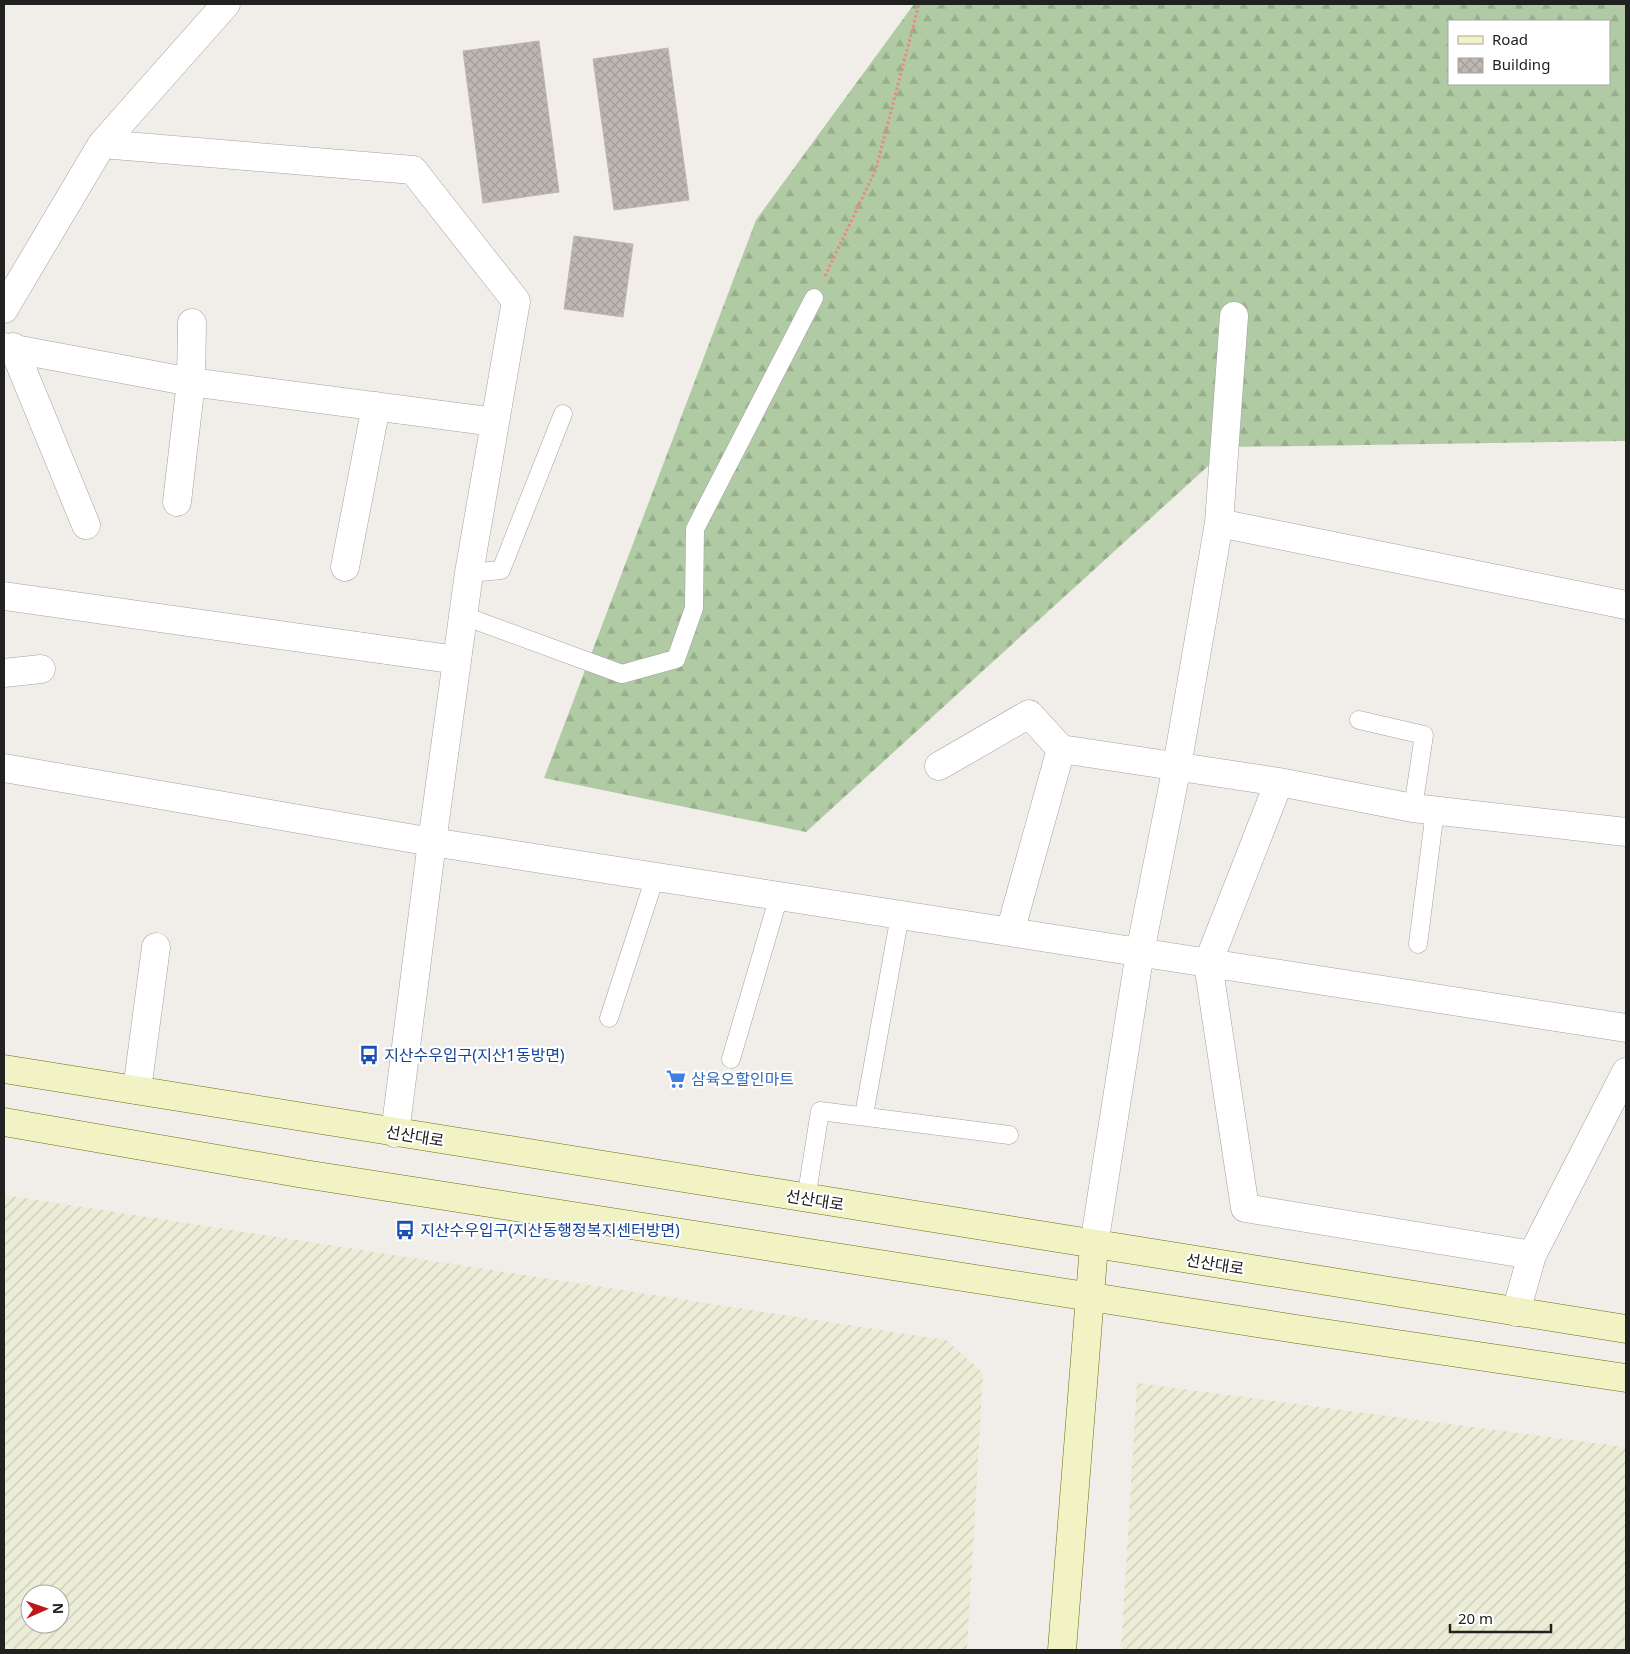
<svg xmlns="http://www.w3.org/2000/svg" width="1630" height="1654" font-family="'Noto Sans','Noto Sans KR',sans-serif">
<defs>
<pattern id="farmland-furrows" width="10" height="10" patternUnits="userSpaceOnUse" patternTransform="scale(1.25)"><rect width="10" height="10" fill="#ecedd7"/><path d="M-1 1l2-2M0 10L10 0M9 11l2-2" fill="none" stroke="#cacbb8"/></pattern>
<pattern id="forest-firs" width="22" height="20" patternUnits="userSpaceOnUse" patternTransform="scale(1.25)"><rect width="22" height="20" fill="#b0cba3"/><path d="M5 1l3.5 6h-7zM16 11l3.5 6h-7z" fill="#97ae8c"/></pattern>
<pattern id="building-cross-hatch" width="8" height="8" patternUnits="userSpaceOnUse" patternTransform="scale(1.25)"><rect width="8" height="8" fill="#beb7b2"/><path d="M0 0l8 8M0 8l8-8" fill="none" stroke="#a39d99"/></pattern>
</defs>
<rect width="100%" height="100%" fill="#f1eee9"/>
<!-- farmland -->
<path fill="url(#farmland-furrows)" fill-rule="evenodd" d="M4,1195L946,1340L983,1373L967,1650H4ZM30,1594H60V1624H30Z
M1137,1383L1626,1447V1650H1121Z"/>
<!-- forest -->
<path fill="url(#forest-firs)" fill-rule="evenodd" d="M914,4H1626V441L1229,447L806,832L544,778L756,220ZM1449,21H1609V84H1449Z"/>
<!-- building -->
<path fill="url(#building-cross-hatch)" stroke="#c1b5ad" d="M539,41L559,192L483,203L463,51Z
M668,48L689,200L614,210L593,59Z
M574,236L633,244L623,317L564,309Z"/>
<g fill="none" stroke-linecap="round" stroke-linejoin="round">
<defs>
<path id="lane" d="M469,573L501,570L563,414
M464,616L622,674L676,659L694,608L695,529L814,298
M1359,720L1424,735L1413,808
M1418,944L1435,811
M609,1018L655,877
M731,1059L779,896
M864,1115L900,915
M806,1199L820,1111L1009,1135"/>
<path id="street" d="M102,144L226,4
M4,309L102,144L413,170L516,301L469,573L432,842L395,1133
M4,347L191,382L495,422
M13,347L86,525
M177,502L191,382L192,323
M1219,523L1626,605
M345,567L376,406
M4,596L457,660
M4,673L41,669
M939,766L1029,714L1061,749L1279,782L1413,808L1626,832
M4,768L432,842L1626,1028
M1279,782L1208,963L1245,1208L1532,1255
M1010,932L1061,749
M137,1090L156,947
M1094,1245L1140,952L1177,766L1219,523L1234,316
M1516,1312L1532,1255L1626,1072"/>
<path id="secondary" d="M4,1069L1626,1329
M4,1122L304,1174L1296,1329L1626,1378
M1062,1650L1094,1245"/>
</defs>
<!-- lane casing -->
<use href="#lane" stroke="#a2a2a2" stroke-width="19"/>
<!-- street casing -->
<use href="#street" stroke="#a2a2a2" stroke-width="29"/>
<!-- secondary casing -->
<use href="#secondary" stroke="#676f12" stroke-width="29"/>
<!-- path -->
<path stroke="#eb8880" stroke-width="3" stroke-dasharray="2.5 2.5" stroke-linecap="butt" d="M825,276L876,169L919,4"/>
<!-- lane -->
<use href="#lane" stroke="#fff" stroke-width="18"/>
<!-- street -->
<use href="#street" stroke="#fff" stroke-width="28"/>
<!-- secondary -->
<use href="#secondary" stroke="#f2f3c5" stroke-width="28"/>
</g>
<!-- icons -->
<defs>
<symbol id="bus-bare" viewBox="-9 -9 18 18"><path d="M-5-6H5V4H4V6H2V4H-2V6H-4V4H-5ZM-3.5-4V0h7V-4ZM-3.5 1.2v1.5H-2V1.2ZM2 1.2v1.5H3.5V1.2Z" fill="#1a4fb4" stroke="#fff" stroke-width="2.5" paint-order="stroke"/></symbol>
<symbol id="supermarket-bare" viewBox="-9 -9 18 18"><path d="M-6-5.5h2.5l.6 2H6L4.5 2H-2.5L-4.4-4H-6ZM-1.5 3.2a1.3 1.3 0 1 0 .1 0ZM3 3.2a1.3 1.3 0 1 0 .1 0Z" fill="#3f7fe0" stroke="#fff" stroke-width="2.5" paint-order="stroke"/></symbol>
</defs>
<g fill-rule="evenodd">
<use href="#bus-bare" x="355" y="1041" width="28" height="28"/>
<use href="#supermarket-bare" x="662" y="1065" width="28" height="28"/>
<use href="#bus-bare" x="391" y="1216" width="28" height="28"/>
</g>
<g text-anchor="middle" stroke-width="4.5" stroke-linejoin="round" paint-order="stroke">
<!-- transit labels -->
<g font-size="16" fill="#164399" stroke="#fff" text-anchor="start">
<text x="384" y="1061">지산수우입구(지산1동방면)</text>
<text x="420" y="1236">지산수우입구(지산동행정복지센터방면)</text>
</g>
<!-- shop labels -->
<g font-size="16" fill="#366cbe" stroke="#fff" text-anchor="start">
<text x="691" y="1085">삼육오할인마트</text>
</g>
<!-- street labels -->
<g font-size="16" fill="#212121" stroke="#fff">
<text transform="translate(415 1136) rotate(9)" y="6">선산대로</text>
<text transform="translate(815 1200) rotate(9)" y="6">선산대로</text>
<text transform="translate(1215 1264) rotate(9)" y="6">선산대로</text>
</g>
</g>
<!-- border -->
<rect width="1630" height="1654" fill="none" stroke="#212121" stroke-width="10"/>
<!-- legend -->
<rect x="1448" y="20" width="162" height="65" fill="#ffffff" stroke="#a6a6a6"/>
<rect x="1458" y="36" width="25" height="8" fill="#f2f3c5" stroke="#a6a6a6"/>
<text x="1492" y="45" font-size="15" fill="#212121">Road</text>
<rect x="1458" y="58" width="25" height="15" fill="url(#building-cross-hatch)" stroke="#a6a6a6"/>
<text x="1492" y="70" font-size="15" fill="#212121">Building</text>
<!-- north arrow -->
<g transform="translate(45 1609) rotate(88)"><circle r="24" fill="#ffffff" stroke="#a6a6a6"/>
<path d="M0-4L9 19L0 12L-9 19Z" fill="#bc171c"/>
<text y="-8" font-size="14" font-weight="bold" text-anchor="middle" fill="#212121">N</text>
</g>
<!-- scale -->
<path d="M1450 1624v8h101v-8" fill="none" stroke="#212121" stroke-width="2.5"/>
<text x="1458" y="1624" font-size="15" fill="#212121" stroke="#ffffff" stroke-width="4" paint-order="stroke">20 m</text>
</svg>
